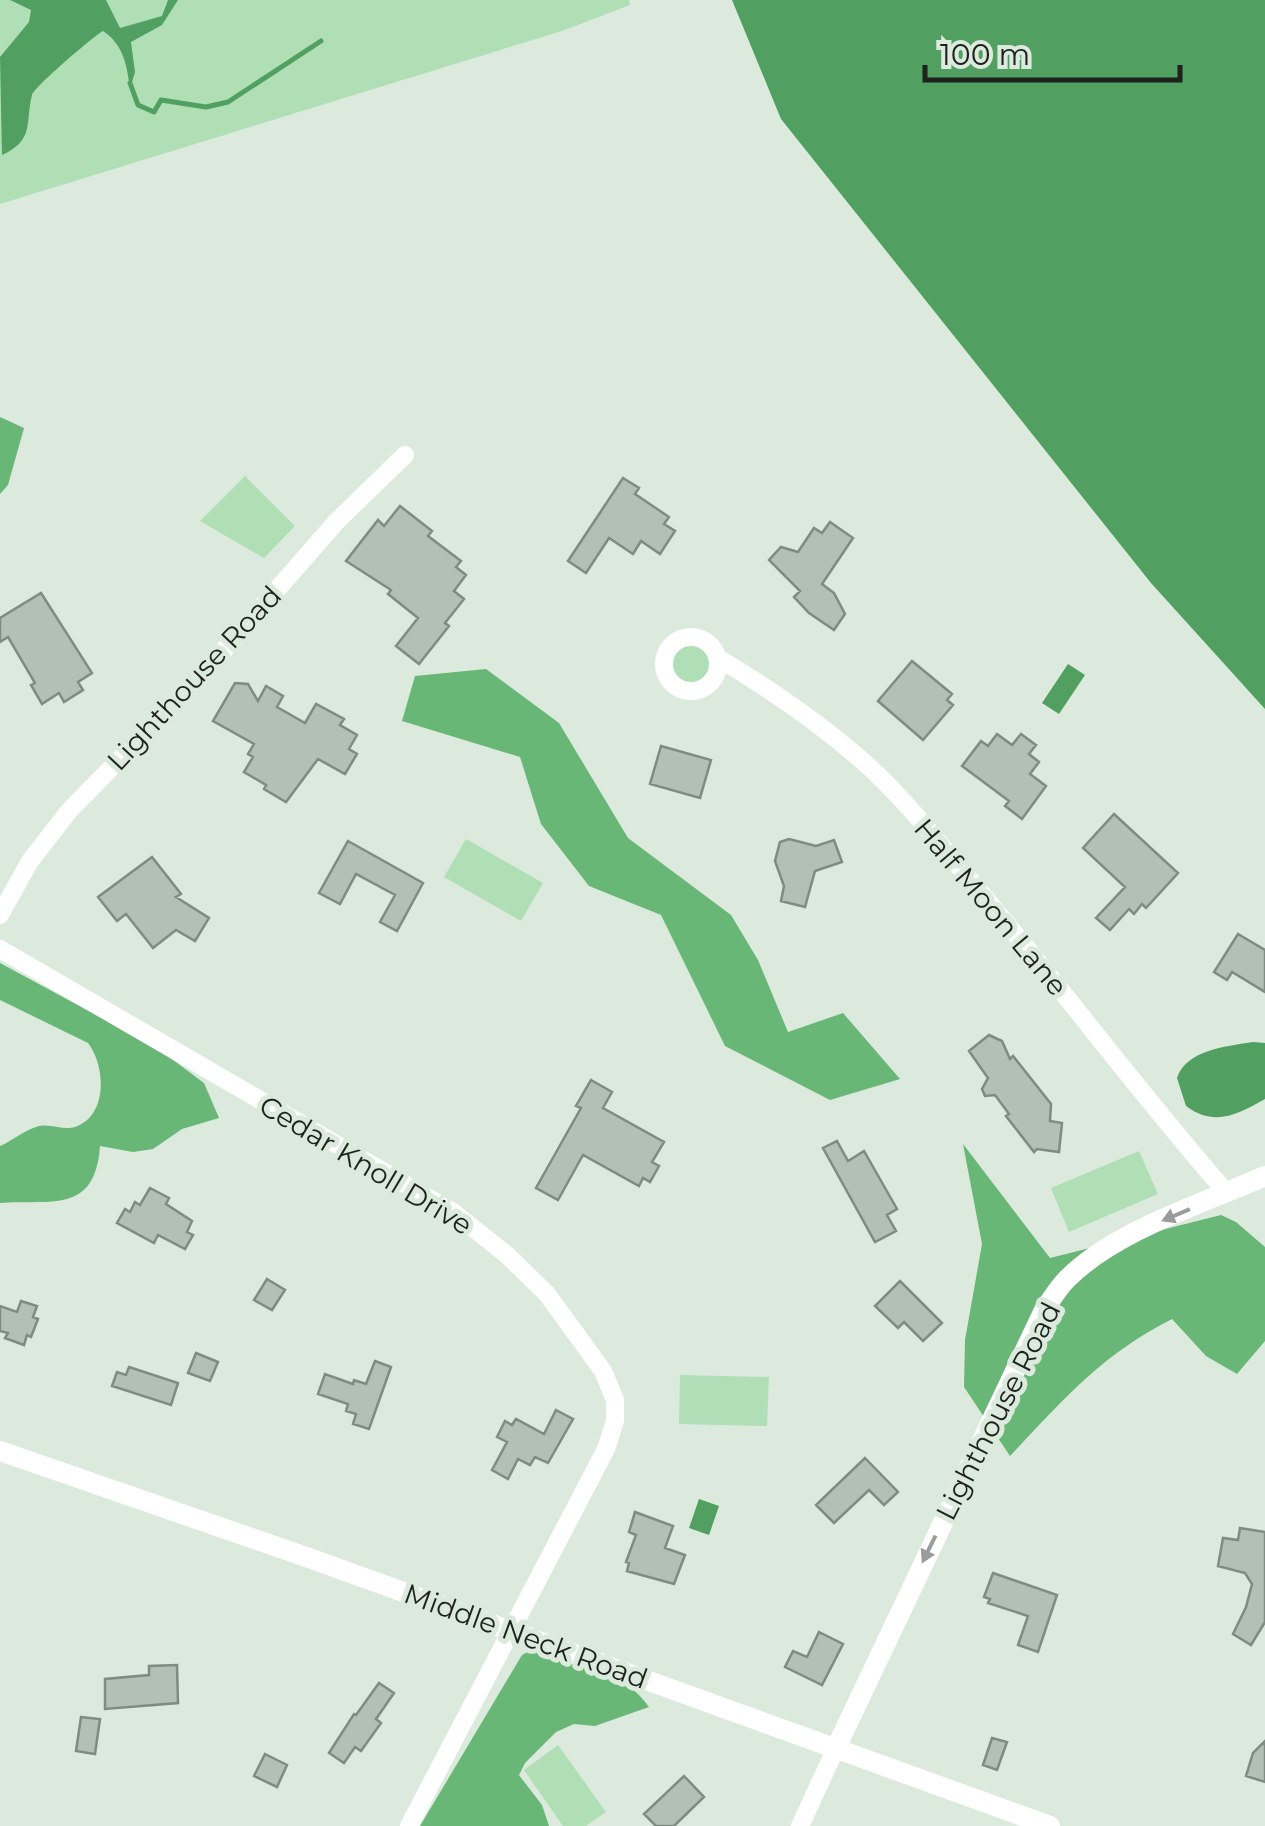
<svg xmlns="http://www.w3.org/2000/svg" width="1265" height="1826" font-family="Montserrat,sans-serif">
<rect width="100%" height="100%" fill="#dbeadd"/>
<!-- green -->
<path fill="#b0dfb6" d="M0,0H629L630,5L562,31L0,204Z
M245,476L295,526L264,558L200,521Z
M671 664a21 21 0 1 1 42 0a21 21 0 1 1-42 0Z
M466,839L543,883L521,921L444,877Z
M1139,1151L1158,1194L1069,1232L1051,1188Z
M680,1375L769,1377L767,1426L679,1424Z
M558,1745L606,1812L586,1826H563L524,1770Z"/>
<!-- forest -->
<path fill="#68b777" d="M0,417L24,428L8,485L0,494Z
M486,669L559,723L628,838L731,915L758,960L788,1032L843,1013L900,1079L830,1100L725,1046L661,915L589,886L541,824L520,757L402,721L415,676Z
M0,963L157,1048L204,1083L219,1118L182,1129L153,1149L133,1152L100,1146C95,1215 51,1199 0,1203V1146C12,1141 23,1131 36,1127C49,1122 62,1131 75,1127C109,1115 105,1065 88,1043L0,1000Z
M963,1144L1050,1258L1221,1215L1236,1222L1265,1247V1341L1237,1374L1206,1356L1172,1319C1100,1356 1065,1398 1010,1456L964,1387L965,1340L982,1244Z
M535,1648C575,1662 624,1670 649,1707L595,1726L574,1724L556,1732L525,1763L519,1775L542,1805L549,1826H420L522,1655Z"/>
<!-- water -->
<path fill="#519f61" d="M10,0H106L120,28L162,16L168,0H178L162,25L131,42L135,72L130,89C127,66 124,45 103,31C95,35 34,87 32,95C25,123 35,140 2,155L0,57L29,22L31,10Z
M732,0H1265V709L1151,583L781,119Z
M1068,664L1085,675L1059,714L1042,703Z
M1253,1042L1265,1043V1099C1237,1115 1214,1127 1186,1106L1177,1078C1186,1050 1227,1046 1253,1042Z
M699,1499L719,1506L709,1535L689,1528Z"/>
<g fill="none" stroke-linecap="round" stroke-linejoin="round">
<!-- stream -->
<path stroke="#519f61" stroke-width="5" d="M130,83L138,105L154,112L161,100L206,107L228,102L321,41"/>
</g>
<!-- building -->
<path fill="#b3c1b4" stroke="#7f8c80" stroke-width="2.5" d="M623,478L639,488L635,494L669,517L664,524L675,531L660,554L641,541L633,554L609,538L586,573L568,561Z
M400,506L432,531L428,536L461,561L456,567L466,575L454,591L464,599L445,623L449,626L419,664L396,646L418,618L388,594L391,590L346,561L378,520L384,526Z
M830,522L853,538L822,584L834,593L845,614L834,630L809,613L794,597L800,591L769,560L781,547L798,552L814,528L822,533Z
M41,593L92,673L78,682L83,690L64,702L59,693L42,704L31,685L35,683L8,637L0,642V618Z
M912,661L952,694L947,700L953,705L923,740L878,701Z
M235,683L248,684L258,701L266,686L283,696L277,707L305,723L316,704L344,719L340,725L357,735L349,749L357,754L345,774L318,759L286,802L264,789L266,785L244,772L253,757L248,754L254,744L213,721Z
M997,734L1012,745L1021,734L1036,745L1029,754L1039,762L1030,774L1046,786L1022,819L1005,806L1009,801L962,766L981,741L988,746Z
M661,746L711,760L700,798L650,784Z
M1114,814L1178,873L1146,908L1142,904L1134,914L1129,909L1110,930L1096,918L1125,887L1083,848Z
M789,839L816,846L834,840L842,862L815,871L805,907L781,901L784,886L775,861L780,842Z
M348,841L423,883L397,931L380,922L395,895L356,874L340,904L319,893Z
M152,857L181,894L176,897L209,918L195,941L176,930L153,948L126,914L117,921L98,897Z
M1238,934L1265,950V992L1232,972L1227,980L1214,972Z
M989,1035L1002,1041L1010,1059L1013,1056L1051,1104L1050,1121L1062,1123L1059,1152L1037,1149L1034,1152L1006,1116L1009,1114L995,1095L985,1096L982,1089L988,1078L969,1051Z
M591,1080L612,1092L603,1108L664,1142L652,1162L659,1166L650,1182L643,1178L639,1186L583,1155L558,1200L536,1188L581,1108L576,1106Z
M837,1141L848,1161L864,1151L897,1209L887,1215L896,1231L875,1242L823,1148Z
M150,1188L169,1198L166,1204L192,1221L187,1232L193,1235L185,1249L158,1235L154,1243L117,1223L125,1209L130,1212L135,1202L140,1205Z
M267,1279L285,1290L272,1310L254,1300Z
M900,1281L942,1323L923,1341L904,1322L898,1328L875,1306Z
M21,1301L37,1306L33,1317L38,1319L31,1337L27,1335L24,1345L5,1338L8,1333L0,1331V1306L17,1312Z
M196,1353L218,1362L210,1381L188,1373Z
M375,1361L391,1367L369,1429L353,1424L356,1414L346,1411L348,1404L318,1394L325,1374L353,1384L354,1380L366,1384Z
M129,1367L178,1383L171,1405L112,1386L117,1372L126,1375Z
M556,1410L573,1419L548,1463L535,1457L530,1465L518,1459L508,1479L492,1470L507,1442L497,1437L505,1421L512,1425L516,1419L544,1434Z
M865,1458L898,1492L884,1505L869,1490L834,1523L816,1505Z
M635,1512L673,1526L665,1548L685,1555L674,1584L627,1571L629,1563L626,1562L636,1535L629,1532Z
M1240,1528L1265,1532V1622L1251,1645L1233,1634L1246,1607L1252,1584L1245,1573L1218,1566L1223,1538L1238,1540Z
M993,1573L1057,1595L1038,1652L1018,1645L1028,1616L988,1603L990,1599L984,1597Z
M819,1632L843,1644L822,1685L785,1667L793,1651L807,1657Z
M177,1665L178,1703L105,1709V1679L149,1675V1666Z
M379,1683L394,1693L376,1719L381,1723L361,1751L355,1747L344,1763L329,1753L354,1714L356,1715Z
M81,1717L100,1719L95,1754L76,1751Z
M992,1738L1007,1742L997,1770L983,1765Z
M1265,1741V1782L1246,1776L1253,1753Z
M265,1754L287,1765L277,1787L254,1776Z
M684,1776L704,1797L674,1826H656L644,1814Z"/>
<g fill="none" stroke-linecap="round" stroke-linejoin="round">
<!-- minor -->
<path stroke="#fff" stroke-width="18" d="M664 664a27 27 0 1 1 54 0a27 27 0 1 1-54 0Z
M718,658C770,689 821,724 866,764C907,801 941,846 977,888C1062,988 1140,1094 1227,1193
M0,915L30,861L69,811L203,674L337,521L405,455
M0,949L453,1212L507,1255L547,1294L603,1371L615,1400V1421L606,1449L409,1826
M800,1826L836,1748"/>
<!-- tertiary -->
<path stroke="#fff" stroke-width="20" d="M0,1451L312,1559L1050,1826
M836,1748L1044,1310C1051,1300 1058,1288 1067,1279C1116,1230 1202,1204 1265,1176"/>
</g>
<!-- one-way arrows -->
<defs><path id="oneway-solid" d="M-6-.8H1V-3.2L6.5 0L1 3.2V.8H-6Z" transform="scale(2.5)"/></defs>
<g fill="#999c9a">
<use href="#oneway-solid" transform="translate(1176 1215) rotate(157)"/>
<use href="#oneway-solid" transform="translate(929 1549) rotate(116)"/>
</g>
<g text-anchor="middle" stroke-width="10" stroke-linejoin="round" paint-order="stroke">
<!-- street labels -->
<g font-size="28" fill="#1d221e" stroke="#dbeadd">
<text transform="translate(194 678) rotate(-47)" y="10">Lighthouse Road</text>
<text transform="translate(991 907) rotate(50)" y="10">Half Moon Lane</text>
<text transform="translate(366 1165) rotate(31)" y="10">Cedar Knoll Drive</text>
<text transform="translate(998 1411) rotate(-63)" y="10">Lighthouse Road</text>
<text transform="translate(526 1636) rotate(20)" y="10">Middle Neck Road</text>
</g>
</g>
<!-- scale -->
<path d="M925 65v15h255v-15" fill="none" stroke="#1d221e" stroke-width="5"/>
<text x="940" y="65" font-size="30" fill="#1d221e" stroke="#dbeadd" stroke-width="8" paint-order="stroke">100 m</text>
</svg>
